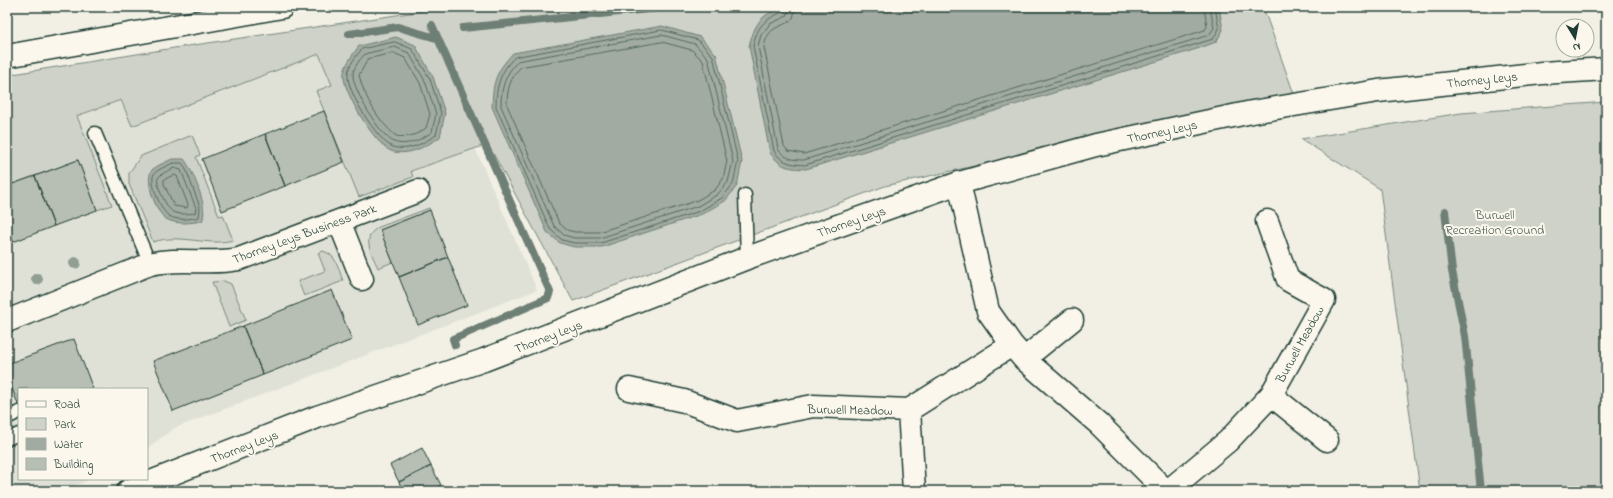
<svg xmlns="http://www.w3.org/2000/svg" width="1613" height="498" font-family="'Indie Flower',sans-serif">
<rect width="100%" height="100%" fill="#f2f0e5"/>
<filter id="ink" filterUnits="userSpaceOnUse"><feTurbulence type="fractalNoise" baseFrequency=".025" numOctaves="2"/><feDisplacementMap in="SourceGraphic" scale="8" xChannelSelector="R" yChannelSelector="G"/><feConvolveMatrix kernelMatrix="1 2 1 2 8 2 1 2 1" color-interpolation-filters="sRGB"/></filter>
<g filter="url(#ink)">
<!-- built -->
<path fill="#e0e1d6" d="M319,54L332,85L402,175L475,148L537,290L175,428L147,448V389H19V479H91L62,491H7V143L122,100L132,126Z"/>
<!-- green -->
<path fill="#cfd2c8" stroke="#77887e" d="M450,7H1263L1294,94L885,186L573,301L488,144L411,171L413,177L359,197L316,91L332,85L319,54L132,126L121,100L77,116L112,205L97,210L78,160L7,186V75L174,48Z
M1606,102V491H1420L1380,189L1301,139L1461,113Z
M192,135L200,155L196,157L219,216L223,215L233,240C208,247 181,233 153,242L129,184V173L141,156Z
M429,208L430,210L380,230L393,262L378,268C372,254 360,237 379,227Z
M323,251C337,255 338,268 343,281L304,296L298,281L325,271L318,253Z
M224,281L231,284L246,320L229,327L212,282Z"/>
<!-- water -->
<path fill="#a2aba1" stroke="#6e7f75" d="M808,7H1219L1223,30L1216,42L1200,48L806,169C787,168 782,168 770,153L749,46C758,8 775,9 808,7Z
M662,26L700,37L716,54L742,161L737,186L725,201L702,214L602,247H574L560,243L547,232L492,107C493,81 495,73 513,53Z
M396,37L415,45L433,77L445,113L440,137C427,146 408,157 391,151C375,145 340,88 344,72C347,62 353,54 359,46Z
M172,159H184C193,170 209,209 202,221C190,223 177,225 166,219C156,213 143,178 153,169C158,165 166,162 172,159Z"/>
<g fill="none" stroke-linecap="round" stroke-linejoin="round">
<!-- shore -->
<path stroke="#536960" stroke-width="1" d="M785,7L783,12C765,19 757,26 753,46L774,151C782,163 791,164 805,165L1213,39L1219,29L1215,7
M790,7L787,16L770,24L761,35L758,46L778,149C785,159 793,160 804,160L1209,35L1214,28L1210,7
M796,7L793,18C781,30 769,23 764,47L784,146L788,151L804,154L1205,30L1207,26L1204,7
M662,30L698,40L713,56L738,161L733,184L722,198L700,211L601,243H574L562,240L550,229L496,107C496,87 500,71 515,57Z
M662,35L695,44L708,58L733,161L728,182L718,194L698,206L600,238H574L564,235L554,226L501,106C501,88 505,74 518,61Z
M395,42L412,49L430,79L441,113L436,135C424,143 408,152 393,147C378,142 345,89 348,73C349,65 356,56 362,49Z
M662,42L692,50L703,61L727,161L723,179L715,190L696,201L599,232H575L567,230L559,223L507,105C507,90 510,77 521,67Z
M395,47L409,53L425,81L436,114L432,132C422,139 407,147 394,142C380,136 353,90 353,75C353,68 360,59 365,54Z
M394,53L405,58L420,83L430,114L426,128C417,135 408,138 396,136C379,122 364,97 359,75L368,59Z
M173,163H182L185,167L200,207L199,217C189,219 178,221 169,216C161,211 149,182 154,174C158,169 167,166 173,163Z
M174,168L181,170L196,208L195,213C188,214 179,215 173,212C167,209 155,184 158,178C160,174 170,170 174,168Z
M174,175L177,176L188,205L187,208L174,206L164,184V180Z"/>
<!-- stream -->
<path stroke="#6e7f75" stroke-width="8" d="M432,25L550,292L548,298L453,339L455,345
M463,28L668,7
M349,34L398,27L436,38
M1445,211L1452,271L1465,336L1481,491"/>
</g>
<!-- building -->
<path fill="#b7beb3" stroke="#1f3d34" d="M324,111L344,162L285,186L265,134Z
M265,134L285,186L222,211L202,159Z
M78,160L97,210L54,226L35,176Z
M35,176L54,226L13,242L7,226V186Z
M430,210L448,257L399,277L380,230Z
M7,226L13,242L7,244Z
M448,257L467,305L418,325L399,277Z
M332,290L352,340L263,375L243,326Z
M243,326L263,375L173,411L153,361Z
M74,339L93,389H19V407L7,375V364Z
M422,448L431,466L399,482L390,465Z
M431,466L441,485L429,491H403L399,482Z"/>
<g fill="none" stroke-linecap="round" stroke-linejoin="round">
<defs>
<path id="service" d="M95,133L150,264
M745,195L747,258
M7,418L19,412
M7,439L19,434"/>
<path id="minor" d="M959,183L988,311L1012,345L1024,359L1099,424L1166,491
M339,221L362,279
M7,321L150,264C179,257 209,265 239,259L418,191
M1024,359L1072,320
M629,389L684,401L737,421L813,406L909,410
M1271,395L1327,440
M914,491L909,410L1012,345
M1168,491L1228,441L1271,395L1324,300L1288,280L1267,221"/>
<path id="tertiary" d="M128,491L317,417L484,360L747,258L959,183L1096,145L1252,112L1378,91L1542,73L1606,69"/>
<path id="trunk" d="M7,56L282,7"/>
</defs>
<!-- service casing -->
<use href="#service" stroke="#1f3d34" stroke-width="15"/>
<!-- minor casing -->
<use href="#minor" stroke="#1f3d34" stroke-width="25"/>
<!-- tertiary casing -->
<use href="#tertiary" stroke="#1f3d34" stroke-width="25"/>
<!-- trunk casing -->
<use href="#trunk" stroke="#1f3d34" stroke-width="25"/>
<!-- service -->
<use href="#service" stroke="#fbf7ec" stroke-width="12"/>
<!-- minor -->
<use href="#minor" stroke="#fbf7ec" stroke-width="22"/>
<!-- tertiary -->
<use href="#tertiary" stroke="#fbf7ec" stroke-width="22"/>
<!-- trunk -->
<use href="#trunk" stroke="#fbf7ec" stroke-width="22"/>
</g>
<!-- trees -->
<g fill="#919e94">
<circle cx="75" cy="263" r="6"/>
<circle cx="37" cy="279" r="6"/>
</g>
</g>
<g text-anchor="middle" stroke-width="4" stroke-linejoin="round" paint-order="stroke">
<!-- street labels -->
<g font-size="13" fill="#1f3d34" stroke="#fbf7ec">
<text transform="translate(1482 79) rotate(-6)" y="5">Thorney Leys</text>
<text transform="translate(1162 131) rotate(-12)" y="5">Thorney Leys</text>
<text transform="translate(851 221) rotate(-19)" y="5">Thorney Leys</text>
<text transform="translate(304 233) rotate(-20)" y="5">Thorney Leys Business Park</text>
<text transform="translate(548 336) rotate(-21)" y="5">Thorney Leys</text>
<text transform="translate(1299 344) rotate(-61)" y="5">Burwell Meadow</text>
<text transform="translate(850 409) rotate(1)" y="5">Burwell Meadow</text>
<text transform="translate(244 446) rotate(-21)" y="5">Thorney Leys</text>
</g>
<!-- park labels -->
<g font-size="13" fill="#425b52" stroke="#fbf7ec">
<text x="1495" y="219">Burwell<tspan x="1495" dy="15">Recreation Ground</tspan></text>
</g>
</g>
<!-- margin -->
<rect width="1613" height="498" fill="none" stroke="#fbf7ec" stroke-width="24"/>
<rect x="12" y="12" width="1589" height="474" fill="none" stroke="#1f3d34" stroke-width="1.5" filter="url(#ink)"/>
<!-- legend -->
<rect x="18" y="388" width="130" height="92" fill="#fbf7ec" stroke="#a3ada2"/>
<rect x="26" y="401" width="20" height="6" fill="#fbf7ec" stroke="#a3ada2"/>
<text x="54" y="408" font-size="12" fill="#1f3d34">Road</text>
<rect x="26" y="418" width="20" height="12" fill="#cfd2c8" stroke="#a3ada2"/>
<text x="54" y="428" font-size="12" fill="#1f3d34">Park</text>
<rect x="26" y="438" width="20" height="12" fill="#a2aba1" stroke="#a3ada2"/>
<text x="54" y="448" font-size="12" fill="#1f3d34">Water</text>
<rect x="26" y="458" width="20" height="12" fill="#b7beb3" stroke="#a3ada2"/>
<text x="54" y="468" font-size="12" fill="#1f3d34">Building</text>
<!-- north arrow -->
<g transform="translate(1575 38) rotate(170)"><circle r="19" fill="#fbf7ec" stroke="#a3ada2"/>
<path d="M0-3L7 15L0 10L-7 15Z" fill="#1f3d34"/>
<text y="-6" font-size="11" font-weight="bold" text-anchor="middle" fill="#1f3d34">N</text>
</g>
</svg>
